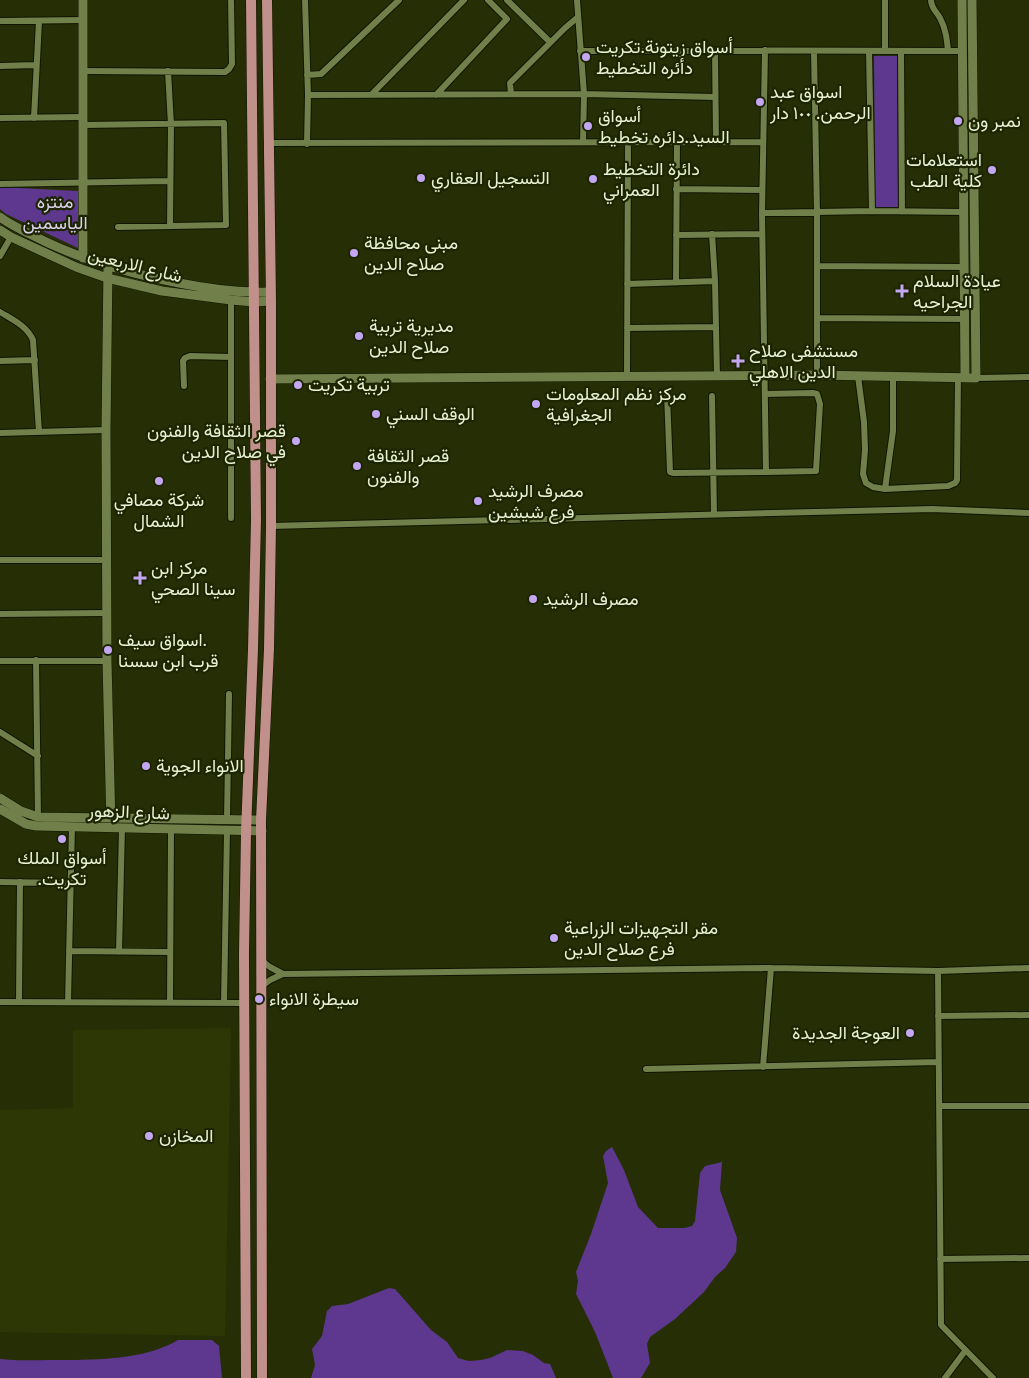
<svg xmlns="http://www.w3.org/2000/svg" width="1029" height="1378" font-family="Ubuntu,Vazirmatn,sans-serif">
<rect width="100%" height="100%" fill="#262e05"/>
<!-- built -->
<path fill="#2d3706" d="M231,1028L225,1336L0,1332V1110L73,1108V1030Z"/>
<!-- green -->
<path fill="#5d388e" d="M874,56H897L898,207H875Z
M0,187L78,191L80,249L6,214L0,209Z
M612,1147L624,1170L638,1207L658,1228H684L692,1226L695,1221L700,1173L705,1166L722,1162L720,1190L737,1238L736,1252L725,1268L715,1277L704,1292L675,1319L650,1337L647,1344L650,1363L641,1378H613L595,1332L576,1294L578,1281L576,1272L591,1234L608,1183L603,1156L606,1151Z
M389,1288L395,1289L431,1330L447,1342L458,1358L469,1361L481,1360L490,1358L507,1350L523,1351L533,1355L544,1363L550,1364L556,1378H311L315,1365L312,1349L322,1336L327,1311L332,1306L348,1304Z
M178,1340H212L219,1346L222,1378H0V1359C17,1361 33,1360 50,1360C90,1360 143,1361 178,1340Z"/>
<g fill="none" stroke-linecap="round" stroke-linejoin="round">
<defs>
<path id="street" d="M305,0L308,95L584,94L715,97
M507,0L550,42
M577,0L584,94L583,142
M885,0V51
M931,0C931,8 936,11 940,18C946,29 947,40 948,51
M0,21L83,20
M715,50L716,142
M765,50L762,213L872,211L963,212
M580,51C708,50 835,51 963,51
M869,51L872,211
M901,51L902,212
M814,52L817,212V375
M0,66L36,65
M83,71L225,72L229,69L232,64L231,0
M168,71L171,125L170,226
M307,75L321,74L399,0
M511,94L510,83L565,28L578,17
M371,95L464,0
M436,95L507,19L488,0
M0,118L83,117
M34,118L39,21
M83,125L224,123L226,225L118,227
M267,143L763,142
M307,144L308,95
M0,184L170,181
M676,189L762,190
M712,234L715,281L717,376
M676,235L762,234
M0,256L11,237
M817,266L964,267
M676,283L677,142
M627,284L715,281
M231,300V518
M0,312C13,320 27,326 33,340L39,432
M817,318L964,319
M627,328L716,327
M0,361L35,360
M627,376L628,142
M858,376L864,422L865,450L863,474L866,483L873,487L885,489L948,486L955,483L957,480L958,377
M976,378L1029,377
M184,386L183,361L185,358L190,356L231,357
M667,394L670,472L674,473L766,472L762,213
M765,394L813,393L817,394L820,404L816,471L766,472
M712,396L714,514
M0,433L106,430
M885,489L893,431V377
M271,526L932,509L1029,513
M0,560H107
M0,614L107,613
M36,660L38,817
M0,661H107
M0,732L38,756
M227,820L229,694
M0,882L71,883
M69,951L170,952
M119,952L122,828
M261,960L270,967L283,974L771,968L938,971L1029,968
M938,971L941,1325L993,1378
M261,987L270,980L283,974
M0,1002L244,1003
M19,1002L20,882
M68,1002L72,826
M170,1002L171,829
M224,1003L227,831
M938,1016L1029,1015
M763,1067L771,968
M646,1069L938,1062
M939,1106H1029
M940,1259L1029,1258
M945,1378L965,1351"/>
<path id="secondary" d="M83,0V258
M962,0L965,378
M0,217C9,224 20,229 30,234C77,259 127,273 179,283C209,289 240,293 270,292
M0,230L11,237L76,267L107,278L162,291L231,300L254,302L271,301
M108,266L106,430L107,661L111,827
M270,379L817,375L976,378L972,0
M0,798L21,811L38,817L261,820
M0,809L26,824L36,826L262,831"/>
<path id="primary" d="M246,1378L244,953L246,832L253,649L256,520L251,0
M262,1378L261,820L269,649L271,526V301L267,0"/>
</defs>
<!-- street casing -->
<use href="#street" stroke="#101500" stroke-width="8"/>
<!-- secondary casing -->
<use href="#secondary" stroke="#101500" stroke-width="10"/>
<!-- primary casing -->
<use href="#primary" stroke="#101500" stroke-width="11"/>
<!-- street -->
<use href="#street" stroke="#717f4a" stroke-width="6"/>
<!-- secondary -->
<use href="#secondary" stroke="#717f4a" stroke-width="9"/>
<!-- primary -->
<use href="#primary" stroke="#c1908b" stroke-width="10"/>
</g>
<!-- markers -->
<g fill="#c3a7f2" stroke="#1c2400" stroke-width="2">
<circle cx="586" cy="57" r="5"/>
<circle cx="760" cy="102" r="5"/>
<circle cx="958" cy="121" r="5"/>
<circle cx="588" cy="126" r="5"/>
<circle cx="992" cy="170" r="5"/>
<circle cx="421" cy="178" r="5"/>
<circle cx="593" cy="179" r="5"/>
<circle cx="354" cy="253" r="5"/>
<path d="M899.5 283.5h5v5h5v5h-5v5h-5v-5h-5v-5h5z"/>
<circle cx="359" cy="336" r="5"/>
<path d="M735.5 353.5h5v5h5v5h-5v5h-5v-5h-5v-5h5z"/>
<circle cx="298" cy="385" r="5"/>
<circle cx="536" cy="404" r="5"/>
<circle cx="376" cy="414" r="5"/>
<circle cx="296" cy="441" r="5"/>
<circle cx="357" cy="466" r="5"/>
<circle cx="159" cy="481" r="5"/>
<circle cx="478" cy="501" r="5"/>
<path d="M137.5 570.5h5v5h5v5h-5v5h-5v-5h-5v-5h5z"/>
<circle cx="533" cy="599" r="5"/>
<circle cx="108" cy="650" r="5"/>
<circle cx="146" cy="766" r="5"/>
<circle cx="62" cy="839" r="5"/>
<circle cx="554" cy="938" r="5"/>
<circle cx="259" cy="999" r="5"/>
<circle cx="910" cy="1033" r="5"/>
<circle cx="149" cy="1136" r="5"/>
</g>
<g text-anchor="middle" stroke-width="4.5" stroke-linejoin="round" paint-order="stroke">
<!-- poi labels -->
<g font-size="18" fill="#e8f0d4" stroke="#1c2400" text-anchor="start">
<text x="596" y="53">أسواق زيتونة.تكريت<tspan x="596" dy="21">دأئره التخطيط</tspan></text>
<text x="770" y="98">اسواق عبد<tspan x="770" dy="21">الرحمن. ١٠٠ دار</tspan></text>
<text x="598" y="122">أسواق<tspan x="598" dy="21">السيد.دائره تخطيط</tspan></text>
<text x="968" y="127">نمبر ون</text>
<text x="982" y="166" text-anchor="end">استعلامات<tspan x="982" dy="21">كلية الطب</tspan></text>
<text x="603" y="175">دائرة التخطيط<tspan x="603" dy="21">العمراني</tspan></text>
<text x="431" y="184">التسجيل العقاري</text>
<text x="364" y="249">مبنى محافظة<tspan x="364" dy="21">صلاح الدين</tspan></text>
<text x="913" y="287">عيادة السلام<tspan x="913" dy="21">الجراحيه</tspan></text>
<text x="369" y="332">مديرية تربية<tspan x="369" dy="21">صلاح الدين</tspan></text>
<text x="749" y="357">مستشفى صلاح<tspan x="749" dy="21">الدين الاهلي</tspan></text>
<text x="308" y="391">تربية تكريت</text>
<text x="546" y="400">مركز نظم المعلومات<tspan x="546" dy="21">الجغرافية</tspan></text>
<text x="386" y="420">الوقف السني</text>
<text x="286" y="437" text-anchor="end">قصر الثقافة والفنون<tspan x="286" dy="21">في صلاح الدين</tspan></text>
<text x="367" y="462">قصر الثقافة<tspan x="367" dy="21">والفنون</tspan></text>
<text x="488" y="497">مصرف الرشيد<tspan x="488" dy="21">فرع شيشين</tspan></text>
<text x="159" y="506" text-anchor="middle">شركة مصافي<tspan x="159" dy="21">الشمال</tspan></text>
<text x="151" y="574">مركز ابن<tspan x="151" dy="21">سينا الصحي</tspan></text>
<text x="543" y="605">مصرف الرشيد</text>
<text x="118" y="646">اسواق سيف.<tspan x="118" dy="21">قرب ابن سسنا</tspan></text>
<text x="156" y="772">الانواء الجوية</text>
<text x="62" y="864" text-anchor="middle">أسواق الملك<tspan x="62" dy="21">.تكريت</tspan></text>
<text x="564" y="934">مقر التجهيزات الزراعية<tspan x="564" dy="21">فرع صلاح الدين</tspan></text>
<text x="269" y="1005">سيطرة الانواء</text>
<text x="900" y="1039" text-anchor="end">العوجة الجديدة</text>
<text x="159" y="1142">المخازن</text>
</g>
<!-- park labels -->
<g font-size="18" fill="#dad1eb" stroke="#1c2400">
<text x="55" y="208">منتزه<tspan x="55" dy="21">الياسمين</tspan></text>
</g>
<!-- street labels -->
<g font-size="18" fill="#e8f0d4" stroke="#1c2400">
<text transform="translate(135 265) rotate(14)" y="6">شارع الاربعين</text>
<text transform="translate(129 812) rotate(2)" y="6">شارع الزهور</text>
</g>
</g>
</svg>
